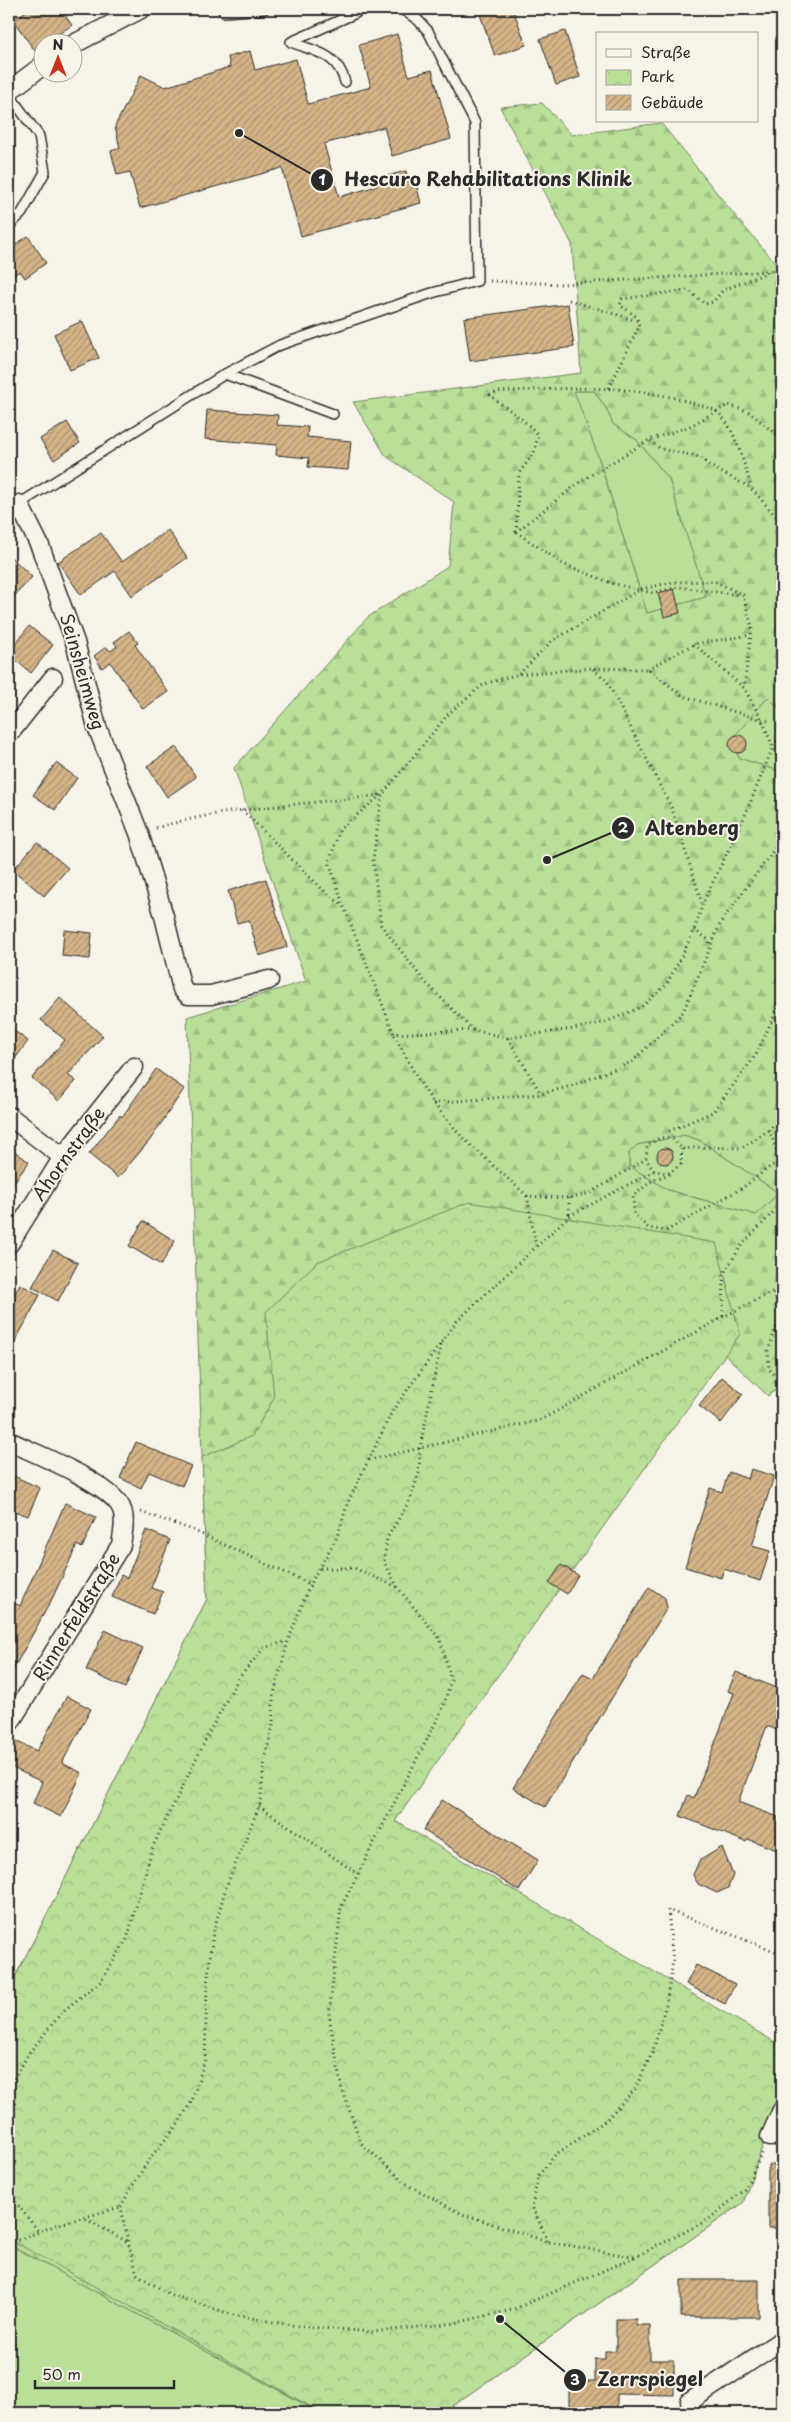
<svg xmlns="http://www.w3.org/2000/svg" width="791" height="2422" font-family="'Playpen Sans',sans-serif">
<defs>
<pattern id="forest-firs" width="22" height="20" patternUnits="userSpaceOnUse" patternTransform="scale(1.25)"><rect width="22" height="20" fill="#badf99"/><path d="M5 1l3.5 6h-7zM16 11l3.5 6h-7z" fill="#a0c084"/></pattern>
<pattern id="park-crowns" width="20" height="18" patternUnits="userSpaceOnUse" patternTransform="scale(1.25)"><rect width="20" height="18" fill="#badf99"/><path d="M2 6a3 3 0 1 1 6 0M12 15a3 3 0 1 1 6 0" fill="none" stroke="#a0c084"/></pattern>
<pattern id="building-hatch" width="6" height="6" patternUnits="userSpaceOnUse" patternTransform="scale(1.25)"><rect width="6" height="6" fill="#d5b588"/><path d="M-1 1l2-2M0 6l6-6M5 7l2-2" fill="none" stroke="#ad936f"/></pattern>
</defs>
<rect width="100%" height="100%" fill="#f7f3e8"/>
<filter id="ink" filterUnits="userSpaceOnUse"><feTurbulence type="fractalNoise" baseFrequency=".02" numOctaves="2"/><feDisplacementMap in="SourceGraphic" scale="10" xChannelSelector="R" yChannelSelector="G"/><feConvolveMatrix kernelMatrix="1 2 1 2 8 2 1 2 1" color-interpolation-filters="sRGB"/></filter>
<g filter="url(#ink)">
<!-- green -->
<path fill="#badf99" stroke="#728562" d="M573,391H594L606,408L613,424L637,440L669,479L707,597L647,613L599,459Z
M768,697L782,711V772L739,758L731,740Z
M684,1135L699,1140L779,1193L756,1215L668,1190L629,1166V1153L637,1145Z
M9,2245L321,2413H9Z"/>
<!-- forest -->
<path fill="url(#forest-firs)" stroke="#728562" fill-rule="evenodd" d="M542,103L572,135L661,123L741,223L782,270V711L768,697L731,740L739,758L782,772V1384L768,1396L720,1350L395,1821L629,1965L782,2089L743,2203L442,2413H321L9,2245V1989L207,1599L187,1017L306,981L234,768L368,617L448,566L454,502L386,456L353,402L581,373L572,244L500,107ZM574,391H594L606,408L613,424L637,440L669,479L706,597L647,613L599,459ZM684,1135L699,1140L779,1193L756,1215L668,1190L629,1166V1153L637,1145Z"/>
<!-- park -->
<path fill="url(#park-crowns)" stroke="#728562" d="M469,1202L716,1243L740,1334L395,1821L782,2046V2089L743,2203L442,2413H322L9,2239V1989L207,1599L202,1457L252,1436L274,1398L266,1312L317,1262Z"/>
<!-- building -->
<path fill="url(#building-hatch)" stroke="#2b2b2b" d="M29,9H60L72,25L47,42H42V45L35,51L13,20Z
M478,9H513L526,45L495,56Z
M565,31L580,77L556,85L540,39Z
M397,34L409,76L432,70L451,139L392,156L384,127L324,144L339,197L377,186L375,179L406,171L409,182L415,180L421,203L301,236L282,168L140,208L130,172L117,175L111,151L120,148L115,126L141,75L165,87L230,67L228,57L250,51L255,70L296,59L308,104L371,87L359,45Z
M28,236L46,263L25,278L20,271L9,278V249Z
M568,304L574,347L470,361L464,318Z
M82,321L99,358L70,370L54,334Z
M207,410L278,415L277,425L308,427L307,437L351,441L348,470L308,467L309,458L276,455L277,445L205,439Z
M67,422L80,443L54,460L40,439Z
M168,530L187,558L132,596L115,571L81,595L58,562L101,533L122,562Z
M9,555L32,577L9,602Z
M674,589L680,613L664,617L658,593Z
M29,626L53,645L31,673L9,655V652Z
M129,631L138,643L135,645L168,692L143,709L110,662L102,668L94,656L106,647L111,651L117,646L114,642Z
M729 744a9 9 0 1 1 18 0a9 9 0 1 1-18 0Z
M176,747L196,777L167,797L147,766Z
M56,763L77,778L55,810L33,795Z
M37,842L68,868L44,896L13,870Z
M266,879L287,947L259,956L249,920L237,923L228,891Z
M64,930L92,933L90,959L62,956Z
M60,998L103,1036L68,1075L76,1081L59,1101L32,1078L65,1040L41,1020Z
M9,1027L28,1041L9,1067Z
M156,1069L184,1089L150,1140L118,1178L89,1154L120,1115L122,1117Z
M9,1147L29,1162L9,1189Z
M657 1156a8 8 0 1 1 16 0a8 8 0 1 1-16 0Z
M143,1221L175,1241L161,1265L129,1246Z
M53,1250L78,1263L58,1301L32,1287Z
M20,1284L40,1295L9,1353V1305Z
M722,1377L743,1394L721,1423L699,1406Z
M136,1442L191,1466L182,1486L149,1472L141,1488L120,1478Z
M751,1469L774,1476L752,1546L770,1551L760,1581L724,1569L721,1578L685,1567L710,1488L722,1492L729,1472L748,1479Z
M9,1474L40,1488L28,1516L9,1509Z
M65,1503L96,1517L82,1548L77,1545L52,1599L9,1677V1600L20,1606Z
M146,1530L170,1540L151,1588L163,1592L153,1614L112,1597L121,1575L127,1578Z
M561,1565L578,1575L567,1594L549,1583Z
M649,1587L665,1598L667,1608L545,1807L513,1788L583,1673L593,1678Z
M105,1630L143,1648L125,1688L86,1670Z
M736,1672L782,1690V1732L767,1726L738,1802L778,1817L777,1822L782,1824V1852L748,1839L746,1842L680,1816L688,1795L694,1798L734,1693L728,1691Z
M67,1696L91,1709L62,1763L82,1773L61,1817L33,1803L42,1782L9,1766V1754L15,1741L37,1751Z
M442,1800L538,1860L519,1891L423,1830Z
M722,1847L733,1875L728,1888L717,1893L698,1884L693,1875L699,1861Z
M696,1965L735,1984L725,2004L686,1984Z
M768,2165H782V2228H768Z
M681,2280H759V2317H681Z
M616,2319H636V2325H650V2360H674V2395L617,2394V2413H569V2381H595V2359H605V2351H616Z"/>
<g fill="none" stroke-linecap="round" stroke-linejoin="round">
<defs>
<path id="lane" d="M222,9L224,12L264,9
M345,82C337,53 316,52 291,42L356,13L357,9
M9,94L39,136L45,172L22,213L9,226
M225,374L333,414
M19,504L225,374L280,345L432,293L477,281L475,123L428,31L418,20L402,9"/>
<path id="street" d="M72,45L141,9
M9,91L42,66
M9,515L19,504L40,546L75,642L97,727L139,833L164,916L182,989L188,995H211L269,980
M9,734L53,678
M9,1116L63,1157
M9,1244L63,1157L134,1067
M9,1441C36,1454 102,1480 119,1504C127,1515 123,1532 121,1545L9,1724
M770,2137L782,2110
M690,2401L782,2340"/>
</defs>
<!-- lane casing -->
<use href="#lane" stroke="#2b2b2b" stroke-width="12"/>
<!-- street casing -->
<use href="#street" stroke="#2b2b2b" stroke-width="21"/>
<!-- path -->
<path stroke="#2b2b2b" stroke-width="3" stroke-dasharray="1 4" stroke-linecap="butt" d="M775,9L782,20
M490,281L561,284L771,271
M569,300L638,321
M609,388L639,326L637,317L620,305L622,299L688,290L705,304L713,302L723,290L782,267
M650,441L661,449L700,457L710,466L751,488L782,523
M9,478L13,489
M516,532L519,473L534,453L538,435C524,418 506,409 490,395L497,392C561,388 626,383 689,402C697,405 707,406 714,410C733,420 746,468 751,488
M516,532L581,481L649,440L688,427L728,405L749,412L782,439
M516,532L563,564L611,583L653,593L678,587L740,595
M694,644L744,688L762,720L773,747L747,811L703,903L694,930L683,954L666,985L641,1007L606,1022L573,1029L508,1038L473,1030L425,982L381,925L373,859L382,795L449,713L484,684L519,674L592,668L648,669L683,696L762,720L769,721
M593,669L607,681L672,809L702,903
M648,669L694,644L751,635
M519,674L552,641L641,589L674,582L714,581L743,595L752,627L744,687
M777,741L773,747L782,771
M381,795L340,829L329,862L344,907L394,1034
M242,810L321,888L343,906
M156,828C229,806 306,805 381,795
M694,930L709,940L710,946
M782,999L756,1055L713,1112L669,1131L671,1137L682,1149L703,1147L742,1148L769,1130L782,1117
M473,1030L394,1034L416,1076L433,1103L462,1137L527,1196L569,1198L590,1193L646,1159
M508,1038L541,1094
M433,1103L541,1094L571,1086L632,1062L683,1012L721,922L782,839
M769,1130L781,1162
M682,1149L681,1164L670,1173L654,1171L569,1216L457,1321L393,1410L348,1502L337,1537L310,1584L288,1641L273,1697V1725L265,1758L260,1804L226,1887L213,1933L207,1985L205,2059L192,2101L178,2124L150,2158L128,2193L121,2207L128,2242L137,2274L169,2294L234,2315L297,2326L373,2332L455,2323L512,2310L635,2257L708,2220L745,2189L763,2151
M654,1171L646,1159L647,1146L659,1138L671,1137
M670,1174L653,1180L633,1196L634,1214L648,1228L666,1231L742,1188L771,1166L782,1162
M527,1196L536,1246
M569,1198V1216
M773,1293L782,1307
M723,1316L724,1273L741,1246L782,1203
M782,1319L778,1322L768,1351L769,1369L782,1383
M441,1345L420,1447L419,1473L410,1500L387,1538L384,1562L398,1588L440,1639L451,1680L443,1708L341,1907L329,2015L341,2086L361,2143L408,2185L462,2214L549,2242L634,2257
M369,1460L541,1420L723,1317L782,1287
M141,1512L190,1529L310,1584
M320,1568H354L397,1587
M259,1806L358,1874
M9,2087L29,2053L63,2011L100,1982L127,1939L153,1846L212,1727L238,1679L264,1648L287,1641
M9,2194L39,2232
M86,2219L128,2242
M548,2241L532,2207L538,2176L555,2155L605,2121L635,2089L653,2051L666,2004L673,1961L668,1910L782,1954
M9,2244L56,2225L121,2207
M771,2413L782,2404"/>
<!-- lane -->
<use href="#lane" stroke="#f7f3e8" stroke-width="9"/>
<!-- street -->
<use href="#street" stroke="#f7f3e8" stroke-width="18"/>
</g>
</g>
<g text-anchor="middle" stroke-width="4" stroke-linejoin="round" paint-order="stroke">
<!-- street labels -->
<g font-size="18" fill="#2b2b2b" stroke="#f7f3e8">
<text transform="translate(82 672) rotate(74)" y="6">Seinsheimweg</text>
<text transform="translate(69 1154) rotate(-54)" y="6">Ahornstraße</text>
<text transform="translate(77 1617) rotate(-58)" y="6">Rinnerfeldstraße</text>
</g>
</g>
<!-- callouts -->
<path fill="none" stroke="#2b2b2b" stroke-width="2" d="M239 133L322 180M547 860L623 828M500 2319L575 2380"/>
<g fill="#2b2b2b" stroke="#f7f3e8" stroke-width="2">
<circle cx="239" cy="133" r="5"/>
<circle cx="547" cy="860" r="5"/>
<circle cx="500" cy="2319" r="5"/>
<circle cx="322" cy="180" r="12"/>
<circle cx="623" cy="828" r="12"/>
<circle cx="575" cy="2380" r="12"/>
</g>
<g font-size="15" text-anchor="middle" font-weight="bold" fill="#fff">
<text x="322" y="185">1</text>
<text x="623" y="833">2</text>
<text x="575" y="2385">3</text>
</g>
<g font-size="19" text-anchor="middle" font-weight="bold" fill="#2b2b2b" stroke="#f7f3e8" stroke-width="4" stroke-linejoin="round" paint-order="stroke">
<text x="488" y="186">Hescuro Rehabilitations Klinik</text>
<text x="692" y="835">Altenberg</text>
<text x="650" y="2386">Zerrspiegel</text>
</g>
<!-- margin -->
<rect width="791" height="2422" fill="none" stroke="#f7f3e8" stroke-width="30"/>
<rect x="15" y="15" width="761" height="2392" fill="none" stroke="#2b2b2b" stroke-width="2" filter="url(#ink)"/>
<!-- legend -->
<rect x="596" y="32" width="162" height="90" fill="#f7f3e8" stroke="#a5a39c"/>
<rect x="606" y="49" width="25" height="8" fill="#f7f3e8" stroke="#a5a39c"/>
<text x="641" y="58" font-size="15" fill="#2b2b2b">Straße</text>
<rect x="606" y="70" width="25" height="15" fill="url(#park-crowns)" stroke="#a5a39c"/>
<text x="641" y="82" font-size="15" fill="#2b2b2b">Park</text>
<rect x="606" y="95" width="25" height="15" fill="url(#building-hatch)" stroke="#a5a39c"/>
<text x="641" y="108" font-size="15" fill="#2b2b2b">Gebäude</text>
<!-- north arrow -->
<g transform="translate(58 58)"><circle r="24" fill="#f7f3e8" stroke="#a5a39c"/>
<path d="M0-4L9 19L0 12L-9 19Z" fill="#c8321e"/>
<text y="-8" font-size="14" font-weight="bold" text-anchor="middle" fill="#2b2b2b">N</text>
</g>
<!-- scale -->
<path d="M35 2380v8h139v-8" fill="none" stroke="#2b2b2b" stroke-width="2.5"/>
<text x="42" y="2380" font-size="15" fill="#2b2b2b" stroke="#f7f3e8" stroke-width="4" paint-order="stroke">50 m</text>
</svg>
